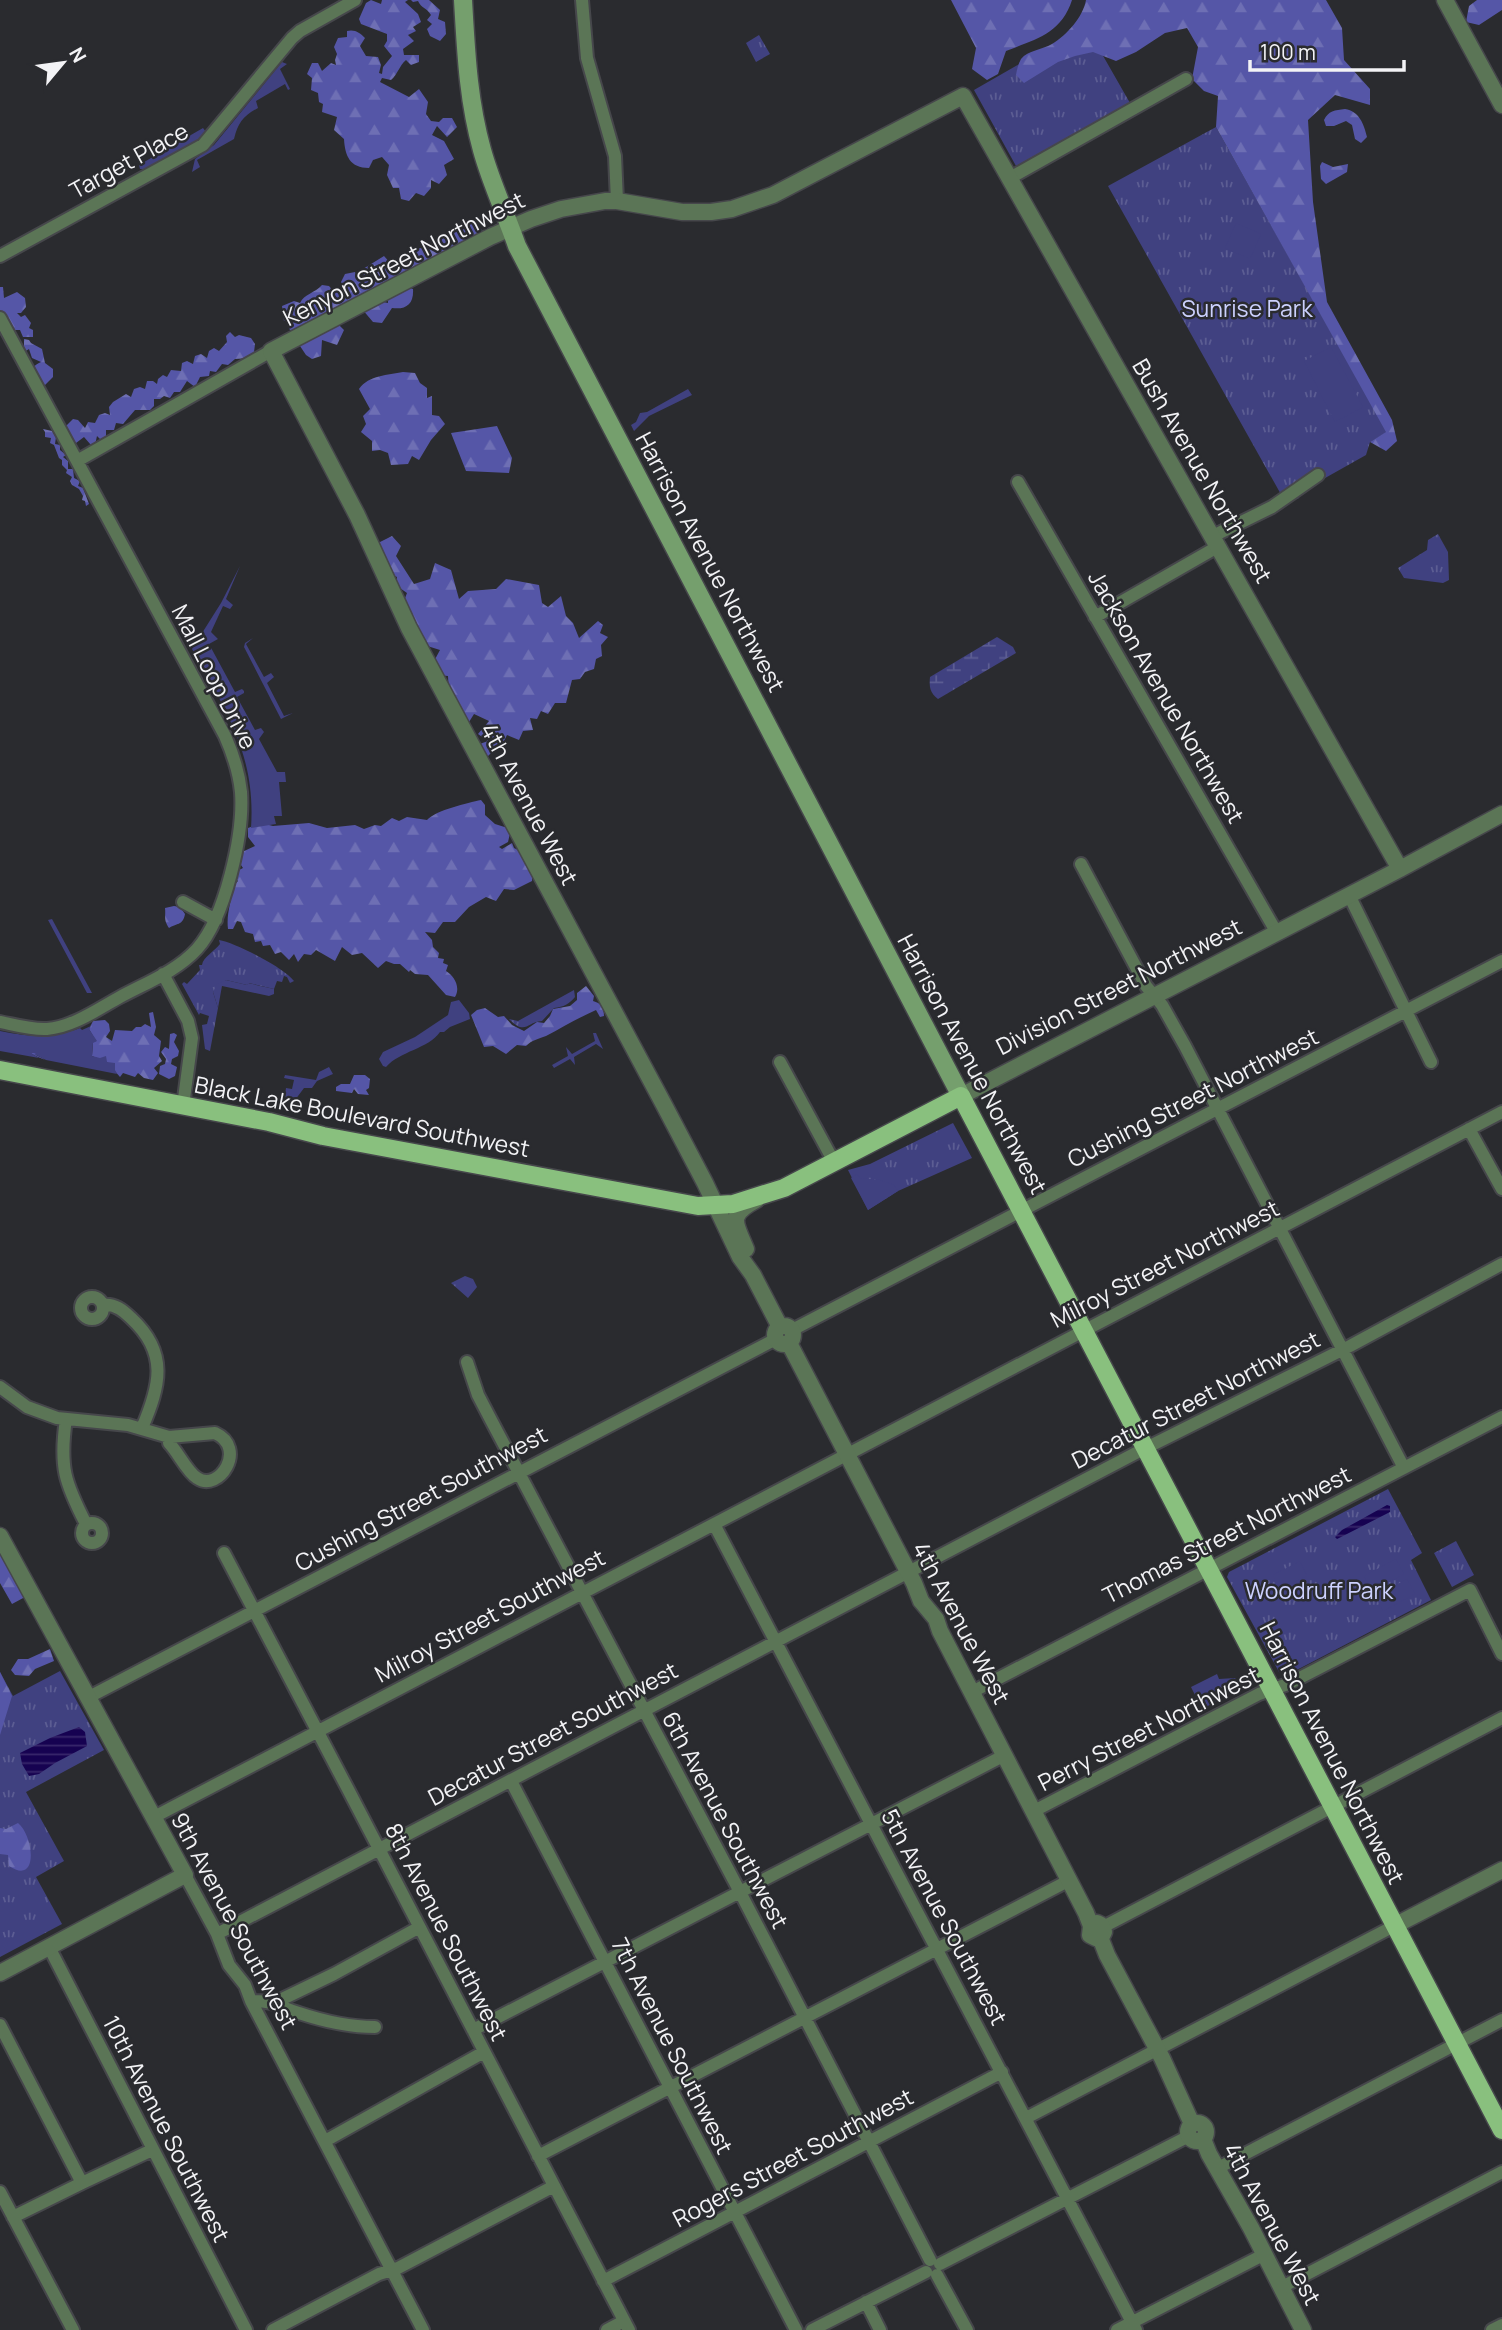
<svg xmlns="http://www.w3.org/2000/svg" width="1502" height="2330" font-family="Manrope,sans-serif">
<defs>
<pattern id="grass-tufts" width="24" height="20" patternUnits="userSpaceOnUse" patternTransform="scale(1.75)"><rect width="24" height="20" fill="#404180"/><path d="M3 7l-1-3M5 7V3M7 7l1-3M15 17l-1-3M17 17v-4M19 17l1-3" fill="none" stroke="#5c5d93"/></pattern>
<pattern id="forest-firs" width="22" height="20" patternUnits="userSpaceOnUse" patternTransform="scale(1.75)"><rect width="22" height="20" fill="#5556a7"/><path d="M5 1l3.5 6h-7zM16 11l3.5 6h-7z" fill="#6e6fb4"/></pattern>
<pattern id="wetland-marsh" width="20" height="14" patternUnits="userSpaceOnUse" patternTransform="scale(1.75)"><rect width="20" height="14" fill="#404180"/><path d="M1 5h8M5 5V1M11 12h8M15 12V8" fill="none" stroke="#5c5d93"/></pattern>
<pattern id="water-rules" width="6" height="5" patternUnits="userSpaceOnUse" patternTransform="scale(1.75)"><rect width="6" height="5" fill="#160251"/><path d="M0 2.5h6" fill="none" stroke="#38276b"/></pattern>
</defs>
<rect width="100%" height="100%" fill="#2a2b2f"/>
<!-- grass -->
<path fill="url(#grass-tufts)" d="M1086,26L1130,103L1016,166L974,90Z
M759,35L770,54L756,62L746,43Z
M1216,127L1387,432L1370,442L1366,455L1302,491L1298,499L1283,498L1108,186Z
M1438,534L1448,552L1449,580L1443,583L1404,578L1398,568L1427,550L1428,540Z
M219,940C236,943 285,968 294,981L290,983L287,977L284,976L282,982L277,981L274,989L249,983L247,985L226,980L213,992L218,1008L210,1051L205,1049L202,1025L207,1024L209,1016L200,1013L199,1015L182,984L184,982L187,984L200,970L199,965H202C203,957 215,951 220,944Z
M574,990L575,997C569,1004 564,1007 554,1008L542,1021C526,1022 526,1036 509,1019L518,1021Z
M953,1123L972,1158L898,1191L868,1210L848,1170L870,1164Z
M465,1276L473,1279L477,1287L468,1298L451,1283Z
M1388,1489L1422,1553L1411,1560L1431,1600L1287,1675L1279,1672L1227,1577L1229,1572Z
M1456,1541L1474,1575L1452,1587L1434,1553Z
M60,1671L104,1750L26,1792L64,1861L36,1877L62,1924L0,1957V1672L13,1696Z
M1217,1674L1219,1679L1235,1678L1242,1688L1202,1709L1191,1687Z"/>
<!-- forest -->
<path fill="url(#forest-firs)" d="M371,0L381,4L382,0H408L405,2L418,14L421,22L413,27L416,31L408,35L414,41L403,49L404,55H419V62L411,65L406,60C399,66 398,74 391,80L382,78L380,82L409,97L419,89L428,102L426,114L431,121L439,122L443,118H452L457,127L447,137L437,126L432,135L444,141L454,159L444,165L447,175L439,184L431,180V188L424,196L416,193L409,201L401,199L399,188H393L387,175L389,165L382,157L373,160L369,168C350,168 345,156 344,139L334,130L337,117L322,112L323,104L319,102L318,93L311,90L312,78L307,74L312,63H318L322,71L331,63L336,65L335,60L337,54L334,47L338,38L347,37V31C355,29 360,33 365,38L360,46L366,56L378,57L381,65L379,73L382,74L383,67L392,56L384,46L387,41V34L361,24L359,19L366,3Z
M411,0H429L440,10L438,19L445,22L446,34L440,41L430,36L427,29L432,24L427,20L431,15C427,8 421,8 418,1L413,2Z
M951,0H1072C1061,34 1036,39 1006,51L998,74L987,80L972,69L976,48Z
M1086,0H1326L1342,28L1344,60L1370,89V105L1335,95L1308,120L1313,202L1327,302L1392,420L1397,441L1386,451L1370,442L1386,432L1216,127L1218,96L1204,91L1192,79L1198,47L1187,28L1165,33L1136,52L1116,61L1093,52L1075,56L1058,62L1024,83L1016,75C1017,70 1018,64 1021,59C1028,50 1042,50 1052,44C1067,35 1083,17 1086,0Z
M1477,0H1502V10L1479,25L1466,22L1469,6Z
M1345,109C1359,111 1364,124 1367,137L1361,143L1355,139L1352,125L1346,121L1334,126H1326L1324,120C1328,111 1335,110 1345,109Z
M1322,162L1333,167L1348,164L1347,172L1326,184L1321,179L1320,166Z
M468,222H476L482,230L476,238L378,301L388,303V297L404,286L413,289C414,304 406,310 392,308L382,323L373,322L356,302L338,324L344,330L337,345L322,340L321,356L312,359L306,355L298,343L300,333L290,330L287,325L290,321H284L282,306L294,301L300,303C304,294 315,293 322,285L329,286L334,292L344,288L341,282L345,274L355,272L357,277L364,278L363,269L384,256L393,266L397,262H402L405,255H411L414,249L422,248L428,244L438,245L443,237L451,236L454,229L463,230Z
M0,287H3L4,298L17,292L25,298L26,307L21,313H17L21,317L25,315L31,323L29,328L33,330V337H23L20,330H15L7,322V318L0,316Z
M230,332L235,337L239,335L251,338L255,344L254,352L249,358L235,359L228,365L222,364L216,372L210,371L209,376L200,377L195,387L187,381L180,392H174L170,398L164,396L160,399H154V406L150,410H135L123,424L116,423L114,430H106V436L101,440L97,436L95,445H91L84,437L76,443L72,440L65,427L73,419L78,420L85,428L88,422L95,423L99,415L105,413L110,415L109,407L113,402L126,394L131,397L134,389L140,387L145,389L147,381H153L157,384L158,379L163,375L167,377L171,370L181,371L182,363L187,361L193,364L195,356L201,354L207,358L209,351L214,348L219,351L227,342L226,336Z
M24,339L29,340L31,343L42,349L45,363L53,369V377L44,386L33,385C32,373 29,367 41,362L32,358L29,349L24,352Z
M403,372L415,373L420,383L427,388V398L432,396V415L439,416L445,424L431,440L419,460L412,456L408,464L391,465L388,453L380,450L372,451V441L361,432L366,424L363,416L370,409L359,389C369,375 388,375 403,372Z
M497,426L512,458L509,473L466,471L451,433Z
M43,429L52,431L56,437L55,444L60,445V450L66,455L63,457L68,461V469H73L74,478L80,481L78,486L83,488L89,504L86,506L85,501L82,500L83,496L79,489L72,485L70,481L72,477L66,473L67,470L62,465V460L59,458L54,445L50,443L51,438L45,437V432Z
M392,536L401,546L396,556L414,584L430,579L435,563L451,570L459,599L468,591L496,589L506,579L539,585L542,603L548,607L561,596L566,616L573,623L579,638L598,621L603,625L600,633L608,637L601,645L602,656L596,659L594,669L585,672L580,679L572,680L566,703H555L548,714L541,711L537,719L530,718L533,730L523,731L519,740L507,735L500,749L494,750L485,759L477,745L488,741L478,734L489,721L474,714L469,722L456,710L457,699L449,693L448,676L438,675L433,663L440,650L421,644L414,630L416,622L410,619L402,606L407,593L397,586V577L383,570L378,543Z
M481,800L485,805V815L495,824L511,829L508,842L499,847L502,849L512,843L514,848L522,852L527,857V868L533,870L532,881L514,890L504,889L496,901L486,897L469,907L455,922H443L435,933L425,932L432,940L433,947L439,953L438,958L444,959L443,963L448,965L446,971C454,976 461,987 455,997L446,995L428,975L415,974L410,970L409,972L400,964H394L386,961L378,968L362,953L352,955L342,947L335,961L316,950L311,955L304,954L298,962L294,954L289,960L281,952L275,954L270,945L263,946L261,941L255,942L253,934L245,932L241,922L237,921L233,929H228C226,913 232,902 232,887L238,881L235,878L237,871L243,868L239,862L242,852L255,846L248,837V828L261,823L273,826L309,823L327,828L355,825L364,829L375,825L381,826L392,818L399,821L407,817L427,820C436,810 468,803 481,800Z
M174,906L180,907L185,914C183,926 176,923 169,928C163,919 166,917 165,908Z
M586,986L594,996L593,1001C601,1003 604,1008 604,1016L600,1017L596,1010C578,1018 563,1027 546,1036C538,1039 532,1040 526,1046L517,1045L506,1054L493,1046L484,1047L471,1015L477,1010L485,1008L498,1017L504,1016L512,1025L524,1031L537,1022L544,1023L550,1016L553,1009L570,1006L577,1000V993Z
M153,1012L156,1027L154,1035L161,1041L159,1056L162,1061L154,1068L158,1073L153,1080L144,1078L138,1073L135,1077L123,1073L120,1077L107,1062L92,1056L93,1042L96,1041L89,1029L93,1021L105,1020L109,1024L110,1031L106,1037L112,1041L115,1030L132,1031L136,1027H141L145,1024L151,1027L149,1013Z
M174,1033L177,1035L174,1042L179,1051L178,1056L172,1059L171,1064L177,1067L175,1076L169,1079L159,1074L160,1066L165,1064L166,1059L161,1052L165,1047L169,1049L170,1034Z
M16,1034L29,1038V1045L26,1047L37,1052L38,1043L44,1040L56,1046L54,1050L36,1055L46,1060C34,1057 25,1048 13,1045L10,1041Z
M354,1075H365L370,1079L369,1088L366,1090L369,1095L358,1094L354,1089L352,1093L336,1091V1087L341,1084H350Z
M0,1553L25,1597L12,1604L0,1583Z
M50,1649L54,1661L35,1669L29,1676L15,1675L11,1670L18,1659H28Z
M0,1672L12,1696L0,1735Z
M18,1823C34,1836 39,1886 9,1866L8,1855L0,1854V1828L6,1829Z"/>
<!-- wetland -->
<path fill="url(#wetland-marsh)" d="M997,637L1013,647L1016,653L938,699C930,693 929,687 930,677Z"/>
<!-- garden -->
<path fill="#404180" d="M282,62L287,64L280,69L290,89L288,90L285,84L256,101L258,108C243,116 238,123 234,139L197,160L200,167L192,172L195,159L214,145Z
M203,128L206,132L199,140L146,169H140L139,165Z
M1236,223L1261,234L1250,259L1225,248Z
M1331,347L1363,407L1335,422L1304,361Z
M688,389L692,395L649,416L634,431L631,425L636,422L640,413L647,412Z
M240,566L226,599L233,605L230,609L223,606L211,632L218,639L209,644L235,692L242,689L244,691V693L237,697L255,730L261,728L264,732L259,739L277,772H285L286,782H279L282,816H274L276,824L251,828C256,755 226,711 192,649L221,603Z
M253,638L246,644L264,677L271,673L274,677L267,683L284,716L293,713L281,719L244,647L245,643Z
M52,919L92,993H87L48,920Z
M226,980L247,985L248,983L274,989V994L269,996L222,986L218,1008L213,992L217,984Z
M459,1000L469,1013L470,1019L450,1027L444,1032H440C428,1049 400,1051 386,1067L383,1066L379,1059L383,1052L415,1037L448,1015L451,1002Z
M91,1026L89,1029L97,1041L93,1043L92,1056L100,1058L106,1056L107,1062L115,1063V1070L117,1074L46,1060L34,1054L36,1053H31L39,1058L0,1051V1031C29,1037 52,1039 80,1028L82,1030Z
M593,1033H596L603,1049L596,1044L574,1057L575,1065L570,1059L554,1068L552,1065L568,1056L566,1047L572,1054L595,1041Z
M329,1067L333,1074L317,1081L312,1088H304L295,1100L281,1099V1096H285L286,1088L292,1089L294,1080L284,1078L285,1075L316,1080L319,1072Z
M857,1174L860,1178L880,1180L894,1185L898,1191L868,1210L851,1178Z
M1396,1559L1404,1574L1372,1591L1364,1576Z
M1300,1561L1307,1576L1280,1589L1273,1575Z
M1407,1579L1415,1594L1383,1611L1375,1596Z"/>
<!-- water -->
<path fill="url(#water-rules)" d="M1387,1505L1390,1506V1512L1345,1535L1337,1539L1335,1537L1342,1530Z
M79,1727L85,1732L87,1746L55,1763L39,1774L29,1776L22,1764L20,1753L50,1738Z"/>
<g fill="none" stroke-linecap="round" stroke-linejoin="round">
<defs>
<path id="minor" d="M582,0L587,58L615,156L617,201
M1010,178L1186,79
M0,256L203,145L292,38L300,31L355,0
M0,318L225,736C233,754 239,773 241,792C244,834 225,918 197,949C177,971 146,983 120,997C98,1009 73,1027 47,1029C32,1030 15,1025 0,1022
M77,461L271,351
M1018,482L1277,933
M1213,536L1272,507L1318,475
M1095,617L1219,546
M1081,864L1146,986L1162,1005L1185,1046L1404,1468
M1349,895L1431,1062
M183,902L216,920
M163,974L188,1021L192,1038L183,1106
M780,1062L834,1162
M1469,1129L1502,1189
M81 1308a11 11 0 1 1 22 0a11 11 0 1 1-22 0Z
M103,1305C114,1303 123,1310 131,1318C169,1353 160,1386 142,1428
M792,1330L1502,961
M467,1362L478,1395L491,1420L740,1892L930,2260
M0,1387L27,1407L57,1418L128,1425L169,1437
M66,1419C59,1467 65,1483 86,1524
M215,1433C248,1448 219,1493 197,1478C187,1472 178,1452 169,1443V1437Z
M82 1533a10 10 0 1 1 20 0a10 10 0 1 1-20 0Z
M714,1524L1136,2330
M224,1553C361,1811 493,2072 629,2330
M972,1692L1502,1417
M87,1698L776,1339
M511,1781L796,2330
M1034,1811L1259,1694L1288,1684L1470,1590L1502,1654
M154,1817L1502,1112
M185,1875L217,1934L229,1965L245,1985L251,2001L423,2330
M1103,1927L1502,1718
M217,1934L1134,1454L1350,1346L1502,1264
M49,1947L246,2330
M251,2001C277,2001 277,2007 299,2013C323,2021 350,2027 375,2027
M276,2002L334,1974L418,1928
M0,2025L82,2183L13,2217
M473,2030L1005,1755
M1026,2118L1394,1926
M325,2141L484,2052
M538,2156L1068,1881
M1218,2168L1502,2020
M82,2183L152,2150
M0,2192L73,2330
M940,2264L1189,2136
M937,2275L967,2330
M603,2281L1002,2072
M1282,2287L1502,2172
M866,2302L880,2330
M273,2330L379,2274L398,2268L554,2186
M607,2330L624,2321
M812,2330L926,2272
M1117,2330L1265,2254
M1492,2330L1502,2325"/>
<path id="tertiary" d="M1445,0L1502,105
M961,1096L1400,869L1502,814
M746,1249C735,1222 727,1216 756,1200
M775 1335a9 9 0 1 1 18 0a9 9 0 1 1-18 0Z
M780,1327L753,1275L740,1257L705,1183L663,1103L409,628L357,515L271,351L490,237L531,219L561,209L605,201H617L682,212H711L732,209L773,195L963,96L1400,869
M789,1343L914,1583L921,1601L936,1619L940,1631L1086,1913L1091,1926L1090,1935L1096,1938L1102,1936L1104,1932L1101,1925L1097,1923L1091,1926
M0,1536L185,1875L0,1973
M1394,1926L1502,1870
M1100,1937L1107,1955L1162,2058L1192,2124
M1188 2132a9 9 0 1 1 18 0a9 9 0 1 1-18 0Z
M1203,2139L1209,2154L1251,2228L1303,2330"/>
<path id="secondary" d="M463,0C466,51 468,100 482,150C491,183 506,214 517,246L961,1096"/>
<path id="primary" d="M0,1070L269,1122L323,1136L698,1206L733,1204L784,1188L961,1096L1502,2130"/>
</defs>
<!-- minor casing -->
<use href="#minor" stroke="#46474b" stroke-width="16"/>
<!-- tertiary casing -->
<use href="#tertiary" stroke="#46474b" stroke-width="19"/>
<!-- secondary casing -->
<use href="#secondary" stroke="#46474b" stroke-width="21"/>
<!-- primary casing -->
<use href="#primary" stroke="#46474b" stroke-width="21"/>
<!-- minor -->
<use href="#minor" stroke="#5b7556" stroke-width="12"/>
<!-- tertiary -->
<use href="#tertiary" stroke="#5b7556" stroke-width="16"/>
<!-- secondary -->
<use href="#secondary" stroke="#759f6d" stroke-width="18"/>
<!-- primary -->
<use href="#primary" stroke="#89c07e" stroke-width="18"/>
</g>
<g text-anchor="middle" stroke-width="5" stroke-linejoin="round" paint-order="stroke">
<!-- street labels -->
<g font-size="23" fill="#f3f3f6" stroke="#2a2b2f">
<text transform="translate(129 161) rotate(-29)" y="8">Target Place</text>
<text transform="translate(404 259) rotate(-27)" y="8">Kenyon Street Northwest</text>
<text transform="translate(1202 471) rotate(60)" y="8">Bush Avenue Northwest</text>
<text transform="translate(710 562) rotate(62)" y="8">Harrison Avenue Northwest</text>
<text transform="translate(214 677) rotate(63)" y="8">Mall Loop Drive</text>
<text transform="translate(1166 697) rotate(60)" y="8">Jackson Avenue Northwest</text>
<text transform="translate(529 804) rotate(62)" y="8">4th Avenue West</text>
<text transform="translate(1119 987) rotate(-27)" y="8">Division Street Northwest</text>
<text transform="translate(972 1064) rotate(62)" y="8">Harrison Avenue Northwest</text>
<text transform="translate(1193 1098) rotate(-27)" y="8">Cushing Street Northwest</text>
<text transform="translate(362 1117) rotate(11)" y="8">Black Lake Boulevard Southwest</text>
<text transform="translate(1165 1264) rotate(-27)" y="8">Milroy Street Northwest</text>
<text transform="translate(1196 1400) rotate(-27)" y="8">Decatur Street Northwest</text>
<text transform="translate(421 1499) rotate(-28)" y="8">Cushing Street Southwest</text>
<text transform="translate(1227 1535) rotate(-27)" y="8">Thomas Street Northwest</text>
<text transform="translate(490 1616) rotate(-28)" y="8">Milroy Street Southwest</text>
<text transform="translate(961 1623) rotate(62)" y="8">4th Avenue West</text>
<text transform="translate(1149 1729) rotate(-27)" y="8">Perry Street Northwest</text>
<text transform="translate(553 1734) rotate(-28)" y="8">Decatur Street Southwest</text>
<text transform="translate(1332 1753) rotate(63)" y="8">Harrison Avenue Northwest</text>
<text transform="translate(725 1820) rotate(62)" y="8">6th Avenue Southwest</text>
<text transform="translate(944 1917) rotate(62)" y="8">5th Avenue Southwest</text>
<text transform="translate(234 1921) rotate(62)" y="8">9th Avenue Southwest</text>
<text transform="translate(446 1932) rotate(63)" y="8">8th Avenue Southwest</text>
<text transform="translate(672 2046) rotate(63)" y="8">7th Avenue Southwest</text>
<text transform="translate(166 2129) rotate(63)" y="8">10th Avenue Southwest</text>
<text transform="translate(793 2158) rotate(-28)" y="8">Rogers Street Southwest</text>
<text transform="translate(1272 2224) rotate(62)" y="8">4th Avenue West</text>
</g>
<!-- park labels -->
<g font-size="23" fill="#ccd1fe" stroke="#2a2b2f">
<text x="1247" y="317">Sunrise Park</text>
<text x="1319" y="1599">Woodruff Park</text>
</g>
</g>
<!-- north arrow -->
<g transform="translate(63 63) rotate(61)" stroke="#2a2b2f" stroke-width="5" paint-order="stroke">
<path d="M0-5L12 26L0 18L-12 26Z" fill="#f3f3f6"/>
<text y="-10" font-size="19" font-weight="bold" text-anchor="middle" fill="#f3f3f6">N</text>
</g>
<!-- scale -->
<path d="M1250 60v10h154v-10" fill="none" stroke="#f3f3f6" stroke-width="3.5"/>
<text x="1260" y="60" font-size="21" fill="#f3f3f6" stroke="#2a2b2f" stroke-width="5" paint-order="stroke">100 m</text>
</svg>
